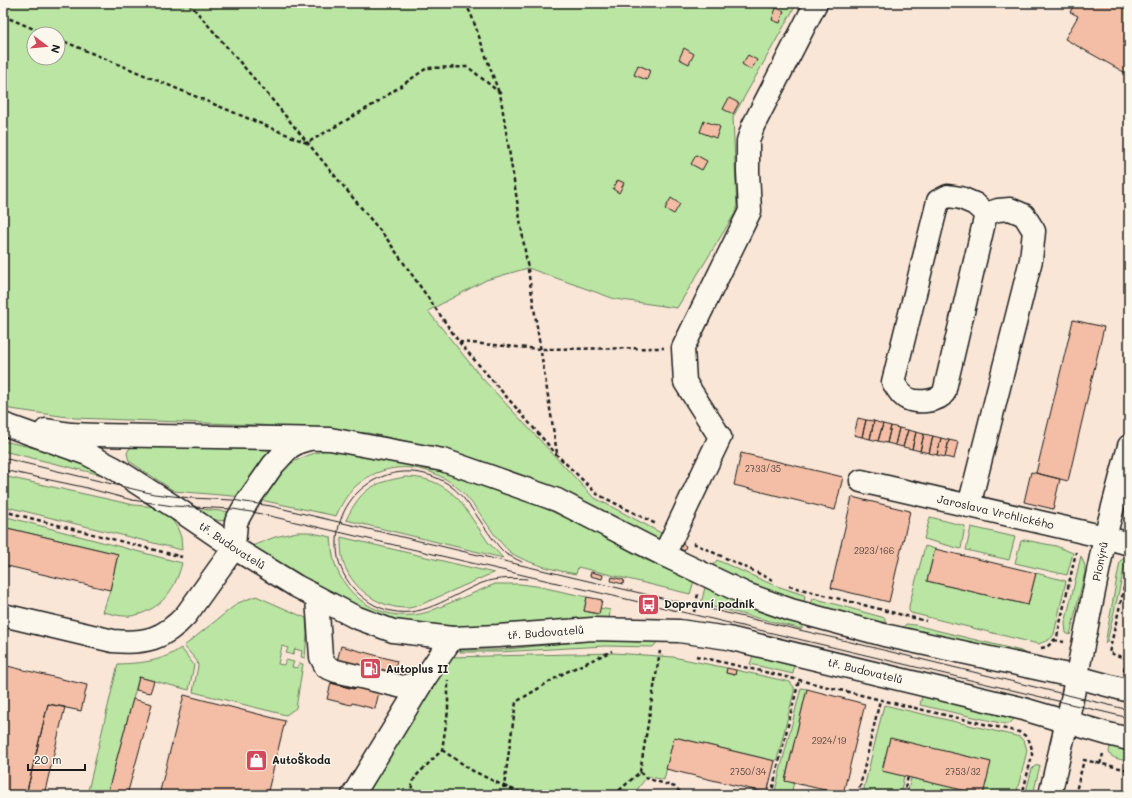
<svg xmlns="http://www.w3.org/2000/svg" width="1132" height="798" font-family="Mali,sans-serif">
<rect width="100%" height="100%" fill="#f9e6d7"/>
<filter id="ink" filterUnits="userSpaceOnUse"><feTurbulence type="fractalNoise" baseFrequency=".025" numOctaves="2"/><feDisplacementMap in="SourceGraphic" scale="8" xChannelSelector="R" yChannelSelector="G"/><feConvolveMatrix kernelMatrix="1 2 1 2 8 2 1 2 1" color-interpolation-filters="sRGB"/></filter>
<g filter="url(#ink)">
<!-- green -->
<path fill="#bae5a2" stroke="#6b805f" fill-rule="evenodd" d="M3,3H797L733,117L737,210L677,308L615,299L528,268L486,280L428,311L481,377L593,497L663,534L666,545L535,481L496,466L460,454L414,443L368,433L258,425L75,418L3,408ZM34,34H58V58H34Z
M3,441C26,446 50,451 73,459C84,464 95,470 106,476L3,451Z
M136,445L266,449L270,453L244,497L174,491L129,461L127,453L129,449Z
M326,450L378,456L449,472L510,493L578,523L646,560L694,581L690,594L578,567L576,574C558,571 525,563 510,552C504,547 499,540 494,534C485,521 476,507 465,495C437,464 388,457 356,486C347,494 341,505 336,516L256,499C264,489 273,477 283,469C296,459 310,454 326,450Z
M3,476L134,505L158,507L168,514L177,527L181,537L182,550L3,506Z
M405,477C428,477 444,484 460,501L488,542L503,558L346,520C361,489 372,483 405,477Z
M199,509L232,512L226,520C215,523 207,515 199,509Z
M3,516L182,563C176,587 164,606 140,614C135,615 130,617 124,616C117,616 110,613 103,612L110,590L118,554L3,527Z
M930,517L965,526L961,549L924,539Z
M971,527L1015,537L1009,560L966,550Z
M297,532H308L331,537C332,545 332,555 335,564C348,603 389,624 428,612L495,584H520L536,586L587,597L584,611L599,614L600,608L610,610L609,620L431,628L377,617L295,574L252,546L275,537Z
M341,537L494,573L486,576L420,605C416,606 412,608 408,608C381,609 353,590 344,564C341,555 341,546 341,537Z
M1025,540L1056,546L1073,553L1067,575L1015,563L1020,544L1021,541Z
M925,546L935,549L927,581L1028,605L1036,573L1066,581L1054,634C1051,640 1044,642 1038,644L911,613L909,611V606Z
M1081,556L1085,566V572L1070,635L1066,633L1065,624Z
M1127,556L1107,642L1105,644L1120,561Z
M717,560L771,584L804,595L805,596L804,603L766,591L712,566Z
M705,587C737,601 769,615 802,625V629L701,604Z
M256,596L306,618L307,634L305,658L301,657L302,651L295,649L293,655L286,653L288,648L282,646L278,664L284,665L286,660L294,662L292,667L298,668L299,663L303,664L296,708L286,715L193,692L198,666L197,661L184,646L238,603Z
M813,598L885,618V625L811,605Z
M906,624L915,625L1021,651L1025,654L1026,656L901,629Z
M596,640H620L658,641L654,646L652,647L604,646L499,652H460V650H498Z
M181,648L194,665L189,690L139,677L107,795H87L118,664C141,663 161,662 181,648Z
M614,653L673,657L727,668L726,673L735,675L736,670L790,682L794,687V692L777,760L775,761L674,737L664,780L647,776L646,778L633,795H356L450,657Z
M753,656L794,666L793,674L750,664Z
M801,688L807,689L785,780L794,782L791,795H774Z
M922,696L1014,719L1009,724H1005L920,705Z
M884,705L1020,737L1025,743L1027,751L1016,795H962L963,790L991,762L890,739L882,770L904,776L900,795H865L864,788Z
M1111,743L1129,746V761C1124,760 1110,759 1109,752C1109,749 1111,745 1111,743Z
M1040,765L1033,795H1025L1032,769L1035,766Z
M911,778L957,788L956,795H907Z"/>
<!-- building -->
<path fill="#f3bea5" stroke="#1c1c1c" d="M1075,3H1129V75L1065,39L1078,16L1070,12Z
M776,8L784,11L780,23L772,20Z
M684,48L694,54L689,64L679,59Z
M748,55L757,60L751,70L742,64Z
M638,65L650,70L647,80L634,75Z
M729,98L739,103L733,114L723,109Z
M704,121L716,125L717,124L718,125V126L720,127L716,138L700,132Z
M696,155L707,161L702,170L691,164Z
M618,180L624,183L619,193L613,189Z
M671,198L680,204L674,214L665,209Z
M1073,320L1104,327L1068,481L1036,473Z
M858,418L866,420L862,437L854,435Z
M866,420L874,421L870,439L862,437Z
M874,421L883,424L878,441L870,439Z
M883,424L891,426L887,443L878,441Z
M891,426L899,428L895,445L887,443Z
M899,428L908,430L903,447L895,445Z
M908,430L916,432L912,449L903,447Z
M916,432L924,434L920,451L912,449Z
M924,434L933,436L929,453L920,451Z
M933,436L941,438L937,455L929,453Z
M941,438L949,440L945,457L937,455Z
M949,440L958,442L954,459L945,457Z
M741,453L843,477L835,510L734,485Z
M1031,472L1060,479L1053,509L1024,502Z
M852,497L910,511L889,602L831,588Z
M3,527L118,554L110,590L3,565Z
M678,541L686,546L684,551L675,546Z
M935,549L1036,573L1028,605L927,581Z
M591,572L603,575L602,579L590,576Z
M612,577L624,580L623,584L611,581Z
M587,597L602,600L599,614L584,611Z
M341,646L397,661L388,694L355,686L354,689L331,683Z
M3,665L87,685L81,711L48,704L26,795H3Z
M727,668L736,670L735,675L726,673Z
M139,677L154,681L150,693L136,690Z
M331,683L354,689L355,686L379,692L375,709L352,703L351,705L327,699Z
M807,689L865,704L843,794L785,781Z
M184,695L285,721L267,795H159Z
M133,699L152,704L127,795H107Z
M48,704L65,707L44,795H26Z
M674,737L775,761L767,793L666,769Z
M890,738L991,762L983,795L882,771Z"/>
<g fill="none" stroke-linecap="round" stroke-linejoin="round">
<defs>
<g id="minor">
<path id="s1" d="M3,424L87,454L114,468L173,506L239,551L296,586L355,617L393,631L452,638L498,636L593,629L679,631L728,638L1020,708L1108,734L1129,739"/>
<path d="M46,430L71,434L97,435L330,439L443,460L557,500L664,555L746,594L791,610L884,635L1077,677L1129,691"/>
<path id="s2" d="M861,481L1105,537L1129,544"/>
<path d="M969,506L1031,260L1034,231L1024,215L1010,209L998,210L986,214L944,393C938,402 917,403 908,399C901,396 897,388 893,382L938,201L948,196L961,198L975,204L986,214"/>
<path d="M664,555L720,437L685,382L683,348L750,211L748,172V141L753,126L816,3"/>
<path d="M317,598L321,657L326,667L336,671L403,687L423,681L452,638"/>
<path d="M3,615L113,641C145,644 164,639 186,615L234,548L236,522L247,502L273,465L284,453L290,447L299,442L309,439"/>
<path d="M353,795L423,681"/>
<path id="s3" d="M1050,795L1071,704L1105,537L1129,446"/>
</g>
</defs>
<!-- minor casing -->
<use href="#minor" stroke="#1c1c1c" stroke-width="25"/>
<!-- path -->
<path stroke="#1c1c1c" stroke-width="2.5" stroke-dasharray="4 3" stroke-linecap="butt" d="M189,3L269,96L387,239L459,342L557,455L597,494L656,524
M465,3L471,14L499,93
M3,16L46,34
M58,39L307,143L376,103L427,68L468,67L500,93L557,453
M459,342L540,349L664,348
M3,511L182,557
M693,543L775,581
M1129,566L1109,653L1129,659
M789,586L926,621
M694,612L698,594
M1054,640L1064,642
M1041,648L1047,647L1057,637L1076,552
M696,656L799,680L906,706L1019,732C1030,737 1032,745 1032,756L1022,795
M1124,670L1127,659
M442,750L473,771L504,786L497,795
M1100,764L1103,754
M640,772L646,778L675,787L683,795
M409,795L415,777L442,750L448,711V680
M527,795L504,786L516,702L564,673L612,651
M614,795L640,772L660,651
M771,795L799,680
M858,795L880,700
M903,795L908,777
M958,795L959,789
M1075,795L1084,760L1129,770"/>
<!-- minor -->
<use href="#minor" stroke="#fbf7ec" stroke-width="22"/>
<!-- tram -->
<path stroke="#1c1c1c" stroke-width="1" d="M3,458L154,494L191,498L232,500L271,506L584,580L834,638L1129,710
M3,470L83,487L132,500L173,506L233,509L257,513L832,647L1129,718
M522,562L506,554L501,549C483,529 470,499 448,484C398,452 335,487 337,546C337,562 343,576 353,588C363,599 376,608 391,611C426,619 456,591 488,581C500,578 514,578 527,579"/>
</g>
</g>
<!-- icons -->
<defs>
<symbol id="bus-square" viewBox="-11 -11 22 22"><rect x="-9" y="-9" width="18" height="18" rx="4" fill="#d1495b" stroke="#fbf7ec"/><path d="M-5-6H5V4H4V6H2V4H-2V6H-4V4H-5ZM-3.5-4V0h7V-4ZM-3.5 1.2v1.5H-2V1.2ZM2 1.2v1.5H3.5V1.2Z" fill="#fff"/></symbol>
<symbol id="fuel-square" viewBox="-11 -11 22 22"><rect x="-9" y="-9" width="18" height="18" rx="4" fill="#d1495b" stroke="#fbf7ec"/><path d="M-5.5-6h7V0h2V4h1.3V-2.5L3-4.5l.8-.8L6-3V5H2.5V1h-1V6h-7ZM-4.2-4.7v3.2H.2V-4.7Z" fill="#fff"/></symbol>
<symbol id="shop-square" viewBox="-11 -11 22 22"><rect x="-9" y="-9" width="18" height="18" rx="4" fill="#d1495b" stroke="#fbf7ec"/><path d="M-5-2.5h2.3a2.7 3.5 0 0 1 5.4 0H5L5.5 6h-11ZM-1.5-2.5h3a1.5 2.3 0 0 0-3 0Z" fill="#fff"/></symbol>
</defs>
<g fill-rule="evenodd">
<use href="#bus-square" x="636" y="592" width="25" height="25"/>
<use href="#fuel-square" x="358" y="656" width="25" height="25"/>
<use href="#shop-square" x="244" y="748" width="25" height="25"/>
</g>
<g text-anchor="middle" stroke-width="3" stroke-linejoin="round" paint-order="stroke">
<!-- number labels -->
<g font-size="9" fill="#52443e">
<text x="763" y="472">2733/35</text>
<text x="874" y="554">2923/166</text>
<text x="829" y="744">2924/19</text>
<text x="748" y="775">2750/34</text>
<text x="963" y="775">2753/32</text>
</g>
<!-- street labels -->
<g font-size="11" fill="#1c1c1c" stroke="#fbf7ec">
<text dy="4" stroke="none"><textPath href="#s2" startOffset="138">Jaroslava Vrchlického</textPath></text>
<text dy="4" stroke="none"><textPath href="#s1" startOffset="261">tř. Budovatelů</textPath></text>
<text dy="4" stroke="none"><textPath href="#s3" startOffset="239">Pionýrů</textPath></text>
<text dy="4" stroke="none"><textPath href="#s1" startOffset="597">tř. Budovatelů</textPath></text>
<text dy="4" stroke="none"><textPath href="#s1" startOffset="921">tř. Budovatelů</textPath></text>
</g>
<!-- poi labels -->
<g font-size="11" font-weight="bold" fill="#1c1c1c" stroke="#fbf7ec" text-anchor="start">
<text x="664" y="608">Dopravní podnik</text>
<text x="386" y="673">Autoplus II</text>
<text x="272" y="764">AutoŠkoda</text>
</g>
</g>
<!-- margin -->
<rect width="1132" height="798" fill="none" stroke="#fbf7ec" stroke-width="16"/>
<rect x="8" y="8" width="1116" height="782" fill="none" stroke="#1c1c1c" stroke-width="1.5" filter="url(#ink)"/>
<!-- north arrow -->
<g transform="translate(46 46) rotate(106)"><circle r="19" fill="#fbf7ec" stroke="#a29f99"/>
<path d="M0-3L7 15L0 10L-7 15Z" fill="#d1495b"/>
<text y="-6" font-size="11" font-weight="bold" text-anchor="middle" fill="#1c1c1c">N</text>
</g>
<!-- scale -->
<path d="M28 764v6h57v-6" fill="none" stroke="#1c1c1c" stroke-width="2"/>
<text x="34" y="764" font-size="12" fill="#1c1c1c" stroke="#fbf7ec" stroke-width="3" paint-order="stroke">20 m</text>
</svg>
